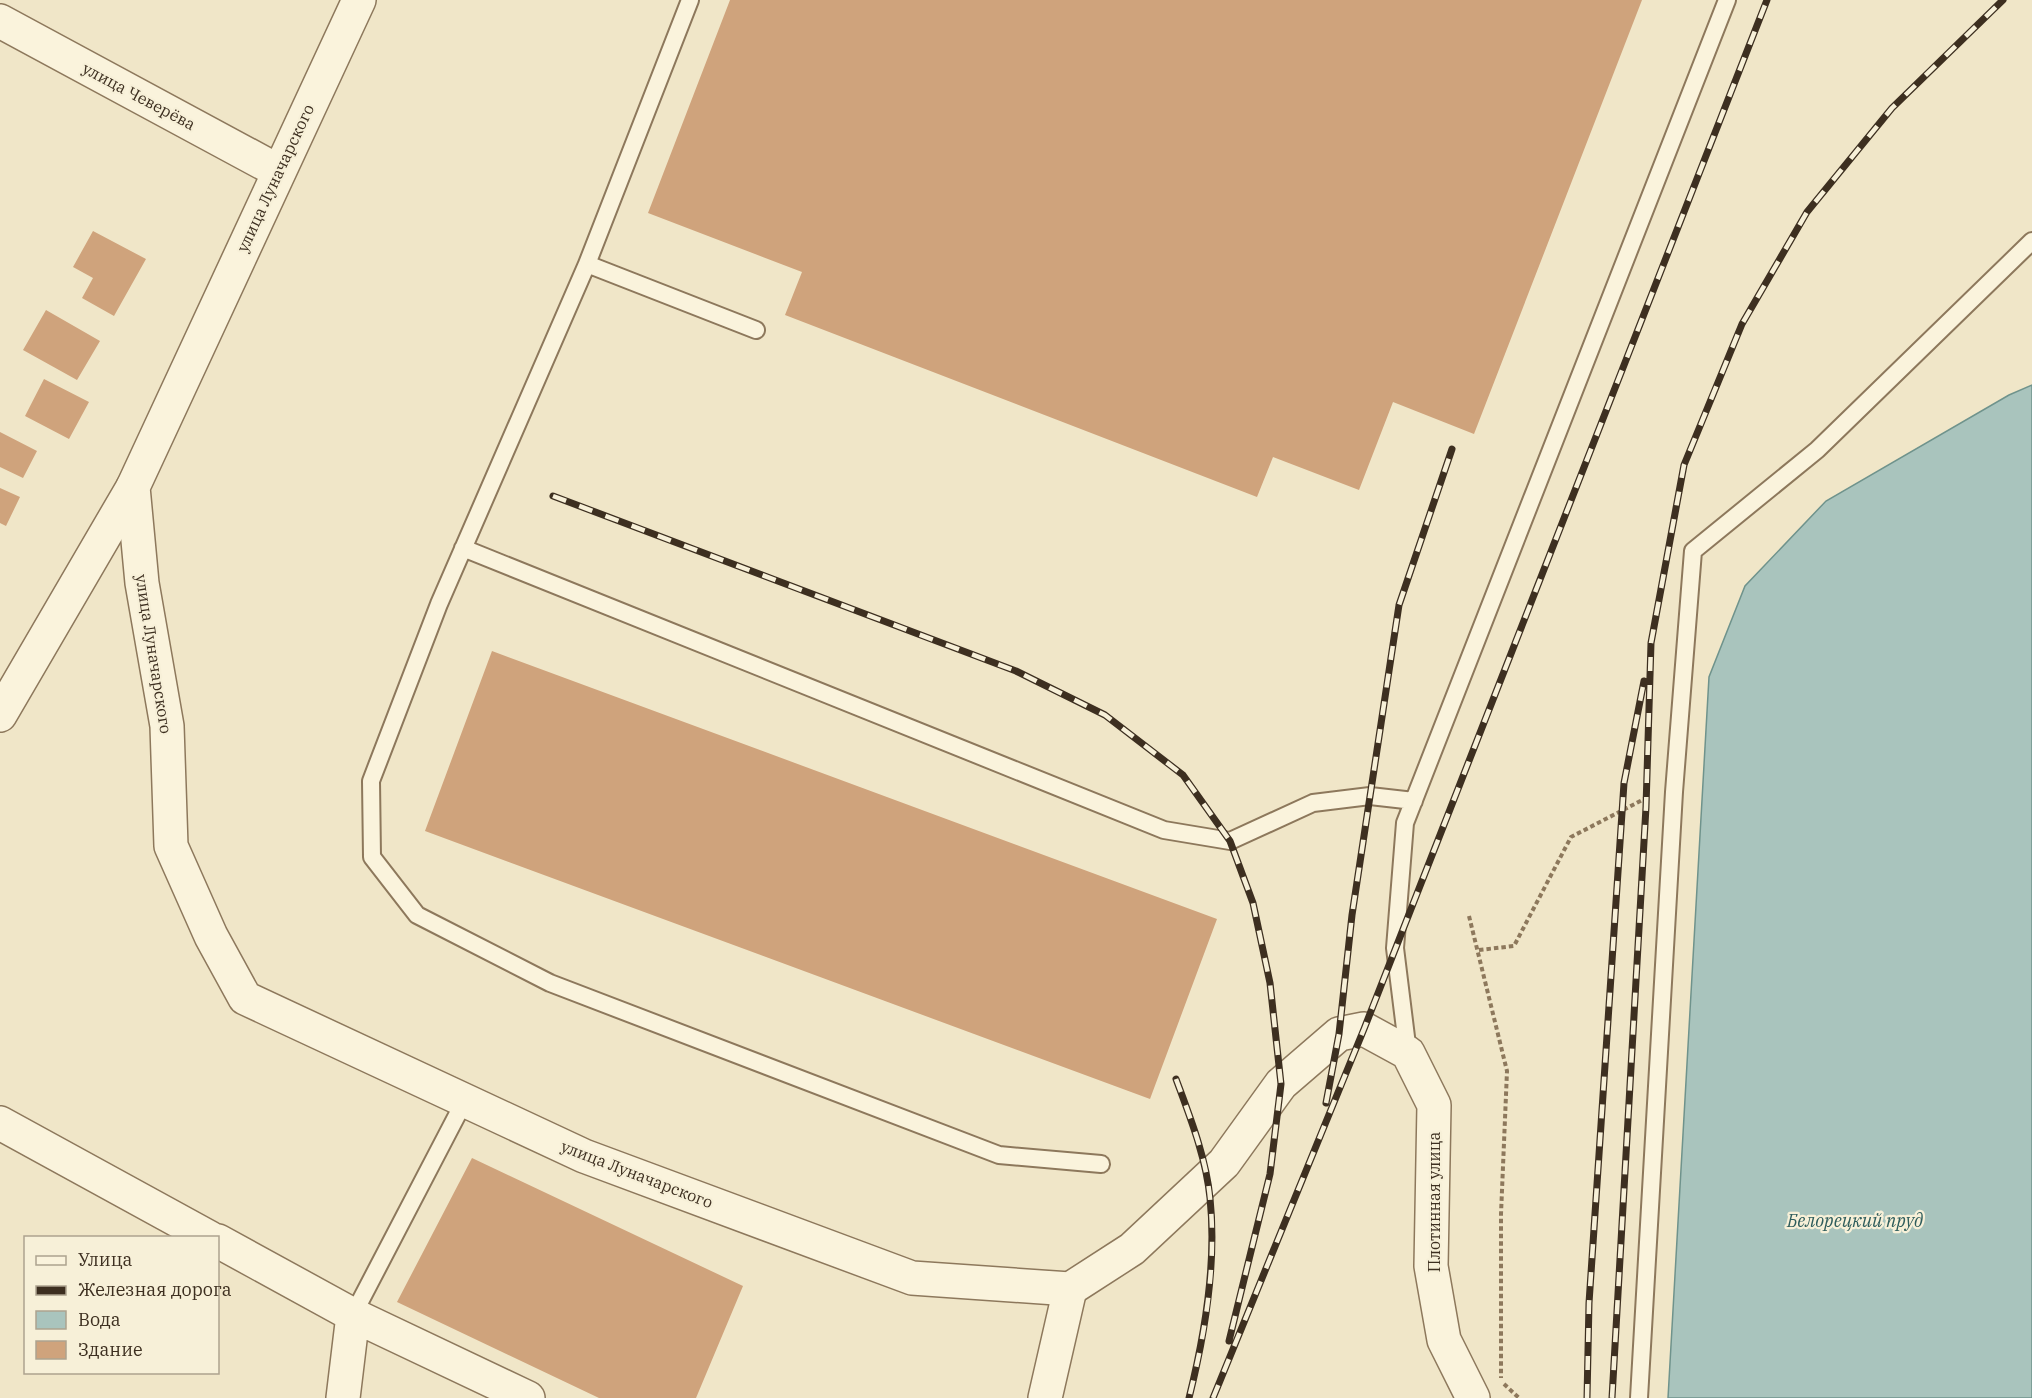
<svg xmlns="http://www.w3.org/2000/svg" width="2032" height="1398" font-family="'IBM Plex Serif',serif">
<rect width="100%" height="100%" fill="#f0e6c8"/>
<!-- water -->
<path fill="#a9c4bd" stroke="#6f938c" stroke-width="1.5" d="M2032,385V1398H1668L1709,677L1745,586L1826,501L2009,395Z"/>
<!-- building -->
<path fill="#cfa37c" d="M730,0H1642L1474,434L1393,402L1359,490L1273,457L1257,497L785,315L802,272L648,213Z
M93,231L146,259L114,316L82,298L93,278L73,267Z
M46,310L100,341L77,380L23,350Z
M44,379L89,402L69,439L25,416Z
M0,432L37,451L23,478L0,467Z
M0,488L20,497L6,526L0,523Z
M492,651L1217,919L1150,1099L425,831Z
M472,1158L743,1286L696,1398H599L397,1302Z"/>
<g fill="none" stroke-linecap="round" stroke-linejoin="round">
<defs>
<path id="service" d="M587,264L690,0
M756,330L587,264L439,604L371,781L372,857L417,915L550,983L999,1155L1101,1164
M463,548L1164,830L1230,841L1313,803L1370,796L1414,801
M1408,1053L1395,948L1405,823L1727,0
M353,1315L465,1100
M1639,1398L1674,792L1693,551L1817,450L2032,241"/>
<path id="minor" d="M0,21L278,171
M0,715L133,487
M0,1123L210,1238
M218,1241L353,1315L528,1398
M343,1398L353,1315
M1045,1398L1070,1289"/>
<path id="tertiary" d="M359,0L133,487L142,583L167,726L171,846L211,936L245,998L584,1156L912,1278L1070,1289L1132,1249L1224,1163L1281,1084L1339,1034L1364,1029L1408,1053L1434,1105L1431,1266L1444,1340L1473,1398"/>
</defs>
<!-- service casing -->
<use href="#service" stroke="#8d785c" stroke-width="20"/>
<!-- minor casing -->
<use href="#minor" stroke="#8d785c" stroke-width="36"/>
<!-- tertiary casing -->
<use href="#tertiary" stroke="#8d785c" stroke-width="36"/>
<!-- path -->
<path stroke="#8d785c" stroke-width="4" stroke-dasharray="4.5 3" stroke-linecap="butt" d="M1469,916L1507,1071L1501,1214V1378
M1479,950L1514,946L1571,837L1650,796
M1504,1384L1519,1398"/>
<!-- service -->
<use href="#service" stroke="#faf3dc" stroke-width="16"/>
<!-- minor -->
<use href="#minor" stroke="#faf3dc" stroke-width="33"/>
<!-- tertiary -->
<use href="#tertiary" stroke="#faf3dc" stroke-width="33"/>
<defs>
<path id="rail" d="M553,496L1016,671L1105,715L1183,775L1230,841L1253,903L1270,983L1281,1084L1270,1174L1229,1341
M1176,1079C1190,1117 1206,1157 1210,1198C1217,1264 1205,1334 1189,1398
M1326,1103L1339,1034L1352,915L1399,605L1452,449
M1213,1398L1364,1029L1767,0
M1587,1398L1589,1303L1624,783L1644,681
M1612,1398L1646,807L1651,643L1684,465L1742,324L1807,212L1892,108L2003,0"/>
</defs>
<!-- rail casing -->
<use href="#rail" stroke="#3d2f20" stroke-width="7"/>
<!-- rail -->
<use href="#rail" stroke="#f7f0d8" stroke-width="4.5" stroke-dasharray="14" stroke-linecap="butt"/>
</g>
<g text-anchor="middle" stroke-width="4.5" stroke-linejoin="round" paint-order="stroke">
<!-- street labels -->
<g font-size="16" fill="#3d2f20" stroke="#f7f0d8">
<text transform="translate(139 96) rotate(28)" y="6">улица Чеверёва</text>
<text transform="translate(275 178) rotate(-65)" y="6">улица Луначарского</text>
<text transform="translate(154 654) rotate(81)" y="6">улица Луначарского</text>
<text transform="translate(637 1174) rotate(21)" y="6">улица Луначарского</text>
<text transform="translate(1434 1202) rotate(-90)" y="6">Плотинная улица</text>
</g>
<!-- water labels -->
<g font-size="18" font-style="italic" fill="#2f5d5c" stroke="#f7f0d8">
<text x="1855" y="1227">Белорецкий пруд</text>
</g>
</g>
<!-- legend -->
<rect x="24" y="1236" width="195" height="138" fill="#f7f0d8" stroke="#ada38e" stroke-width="1.5"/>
<rect x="36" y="1256" width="30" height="9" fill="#faf3dc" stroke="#ada38e" stroke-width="1.5"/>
<text x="78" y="1266" font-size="18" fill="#3d2f20">Улица</text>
<rect x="36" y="1286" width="30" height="9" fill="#3d2f20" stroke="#ada38e" stroke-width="1.5"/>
<text x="78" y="1296" font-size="18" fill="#3d2f20">Железная дорога</text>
<rect x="36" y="1311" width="30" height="18" fill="#a9c4bd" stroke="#ada38e" stroke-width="1.5"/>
<text x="78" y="1326" font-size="18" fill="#3d2f20">Вода</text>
<rect x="36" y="1341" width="30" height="18" fill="#cfa37c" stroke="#ada38e" stroke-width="1.5"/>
<text x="78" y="1356" font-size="18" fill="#3d2f20">Здание</text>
</svg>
